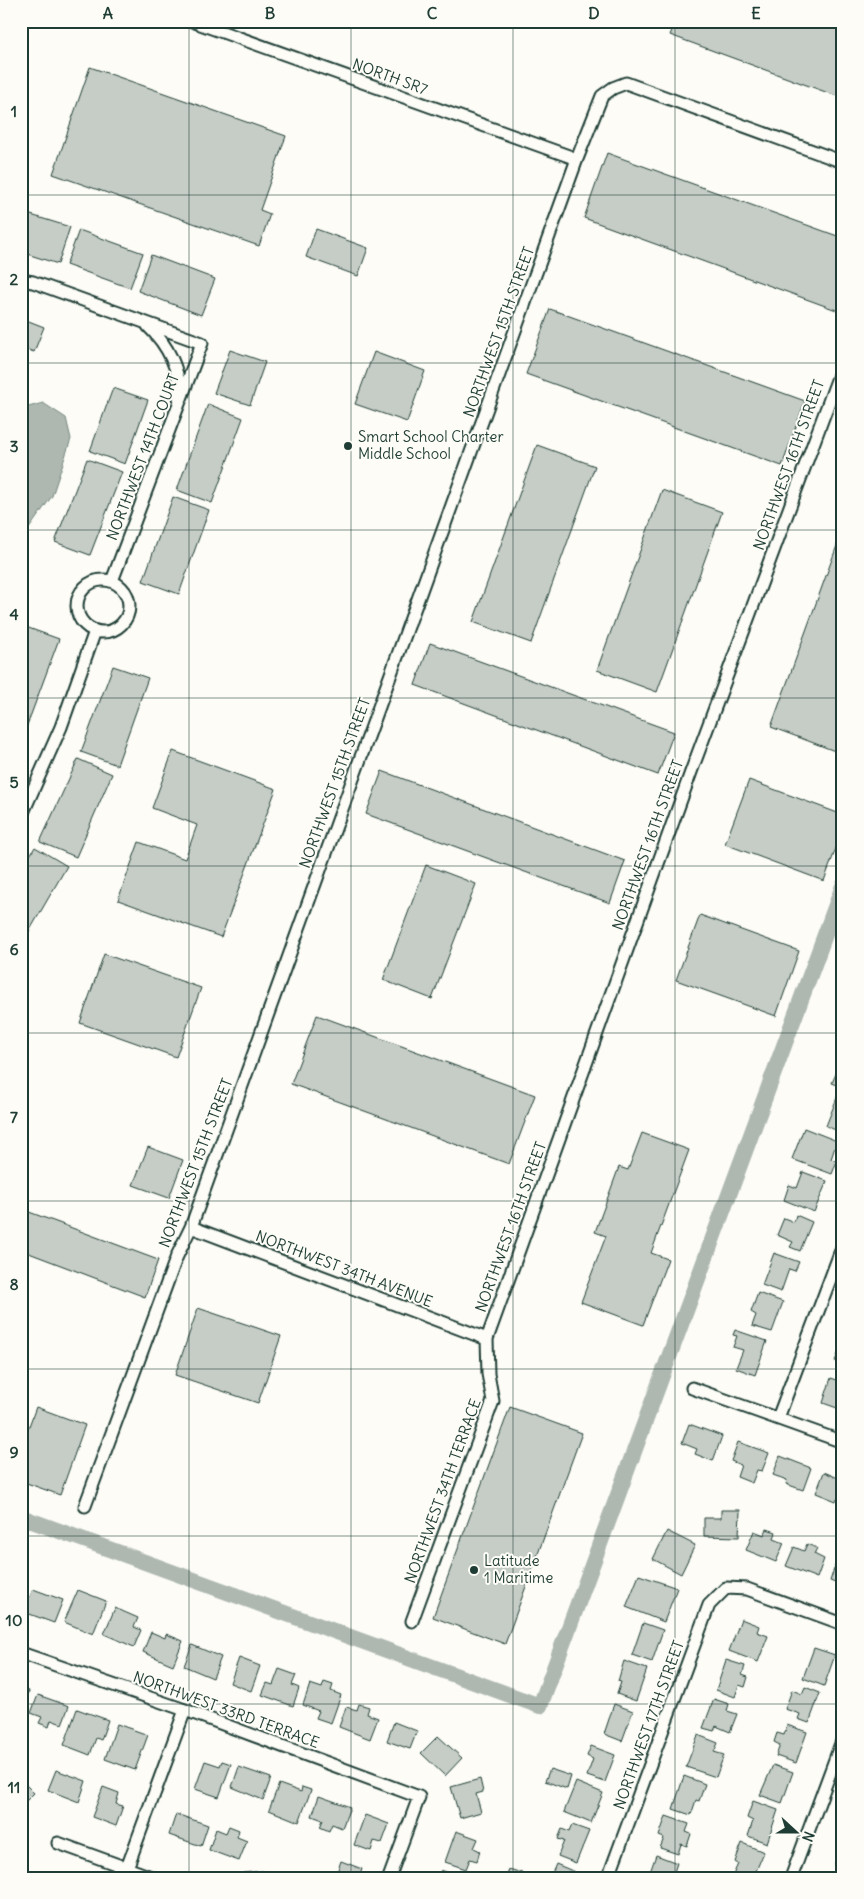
<svg xmlns="http://www.w3.org/2000/svg" width="864" height="1899" font-family="Delius,sans-serif">
<rect width="100%" height="100%" fill="#fdfcf7"/>
<filter id="ink" filterUnits="userSpaceOnUse"><feTurbulence type="fractalNoise" baseFrequency=".02" numOctaves="2"/><feDisplacementMap in="SourceGraphic" scale="10" xChannelSelector="R" yChannelSelector="G"/><feConvolveMatrix kernelMatrix="1 2 1 2 8 2 1 2 1" color-interpolation-filters="sRGB"/></filter>
<g filter="url(#ink)">
<!-- water -->
<path fill="#aeb8b1" stroke="#75877f" d="M43,403L66,418L71,439L52,496L21,540V409Z"/>
<g fill="none" stroke-linecap="round" stroke-linejoin="round">
<!-- canal -->
<path stroke="#aeb8b1" stroke-width="16" d="M21,1517L540,1706L843,886"/>
</g>
<!-- building -->
<path fill="#c6cdc7" stroke="#1f3d34" d="M676,21H843L842,98L670,35Z
M90,67L286,136L260,210L270,214L259,246L53,174Z
M607,153L843,238V300L839,311L584,218Z
M21,212L70,227L58,264L21,252Z
M316,229L368,248L358,276L306,257Z
M79,230L143,253L130,288L66,265Z
M151,255L215,279L201,315L138,291Z
M550,309L805,401L782,466L526,374Z
M21,318L44,327L34,352L21,347Z
M230,350L265,362L250,405L214,393Z
M374,352L425,371L407,422L355,404Z
M113,388L148,400L125,464L90,451Z
M208,404L243,418L212,503L177,490Z
M537,445L595,466L531,643L473,622Z
M87,459L122,472L90,555L55,542Z
M662,490L722,512L657,692L597,670Z
M173,497L209,510L179,594L143,581Z
M843,529V730L835,751L771,727Z
M23,626L59,639L26,728L21,726Z
M430,643L674,732L658,775L415,685Z
M113,666L148,678L117,765L81,752Z
M173,751L276,789L221,937L118,900L139,842L185,859L197,825L152,808Z
M78,759L112,774L76,857L40,842Z
M382,771L625,861L610,903L366,814Z
M749,780L843,815V829L824,881L725,844Z
M35,847L67,866L23,942L21,870Z
M426,865L476,884L432,999L383,980Z
M700,915L799,951L776,1016L676,980Z
M104,954L201,988L176,1057L80,1023Z
M317,1015L535,1095L509,1164L291,1084Z
M842,1060H843V1087L832,1083Z
M838,1095L843,1097V1133L826,1126Z
M804,1128L837,1141L831,1159L837,1161L832,1174L792,1159Z
M642,1133L689,1150L651,1253L668,1259L643,1325L581,1302L606,1236L595,1232L619,1167L628,1170Z
M148,1147L183,1160L169,1198L133,1185Z
M803,1172L827,1181L814,1212L784,1200L789,1185L797,1188Z
M21,1209L158,1260L145,1297L21,1250Z
M796,1215L812,1222L800,1251L790,1247L793,1242L777,1235L784,1218L794,1222Z
M774,1253L799,1262L795,1271L789,1269L781,1292L762,1285Z
M758,1293L783,1302L772,1332L752,1326L756,1315L751,1312Z
M198,1308L281,1336L258,1403L175,1375Z
M735,1330L767,1341L755,1375L736,1368L743,1350L733,1347L737,1336L733,1335Z
M843,1342V1365L835,1361Z
M831,1378L843,1382V1401L840,1409L823,1403Z
M36,1407L85,1425L60,1495L21,1481V1448Z
M510,1407L582,1433L505,1644L433,1617Z
M689,1424L722,1436L713,1461L695,1454L697,1449L682,1443Z
M738,1442L769,1453L762,1471L757,1470L752,1483L737,1477L741,1465L731,1461Z
M780,1456L811,1468L803,1490L786,1484L787,1480L773,1475Z
M824,1472L843,1480V1501L837,1499L836,1501L816,1493Z
M721,1510H740L739,1537L704,1536V1518H721Z
M767,1529L776,1532L774,1539L784,1543L776,1562L746,1550L754,1531L764,1535Z
M667,1531L695,1545L681,1574L653,1559Z
M807,1544L817,1548L814,1554L824,1559L817,1578L786,1566L794,1547L804,1551Z
M836,1563L843,1566V1586L830,1581Z
M639,1575L677,1588L664,1622L626,1607Z
M21,1577L27,1579L21,1593Z
M33,1589L63,1600L54,1623L24,1612Z
M78,1590L106,1601L93,1634L64,1622Z
M115,1608L138,1618L134,1627L141,1630L134,1647L104,1634Z
M741,1619L759,1626L757,1632L768,1636L758,1662L729,1651Z
M643,1623L663,1630L652,1662L632,1655Z
M151,1632L165,1638L166,1634L183,1641L173,1665L143,1652Z
M192,1645L221,1657L213,1678L184,1666Z
M814,1648L835,1655L824,1686L803,1678Z
M239,1658L260,1666L251,1691L230,1683Z
M726,1660L745,1666L742,1675L748,1677L745,1687L739,1685L735,1697L716,1690Z
M624,1661L647,1669L636,1701L617,1694L621,1682L618,1681Z
M279,1669L296,1675L292,1685L299,1688L293,1706L262,1695L267,1683L273,1685Z
M324,1682L333,1685L331,1691L341,1695L331,1723L316,1718L319,1711L303,1705L310,1684L322,1688Z
M805,1687L820,1693L809,1723L798,1719L800,1714L785,1709L792,1690L802,1694Z
M21,1688L29,1691L23,1709L21,1708Z
M38,1695L69,1706L62,1724L51,1720L49,1727L39,1723L42,1717L31,1713Z
M714,1699L729,1704L727,1711L737,1714L730,1732L716,1726L714,1731L703,1728Z
M359,1704L369,1707L367,1714L378,1718L370,1739L339,1727L346,1707L357,1710Z
M614,1704L633,1711L622,1741L604,1734Z
M77,1709L108,1720L101,1740L96,1738L90,1755L64,1745Z
M394,1722L417,1731L410,1749L387,1741Z
M117,1724L148,1735L135,1770L105,1759Z
M787,1725L807,1732L796,1763L776,1756L780,1745L774,1742L777,1733L784,1735Z
M698,1735L718,1743L714,1752L724,1755L716,1777L686,1767Z
M438,1736L462,1758L445,1776L421,1753Z
M591,1746L615,1755L605,1782L587,1776L593,1759L587,1756Z
M205,1761L220,1766L222,1761L231,1764L219,1797L195,1789Z
M773,1765L793,1772L782,1803L760,1795Z
M239,1767L271,1778L263,1800L232,1787Z
M550,1769L571,1776L567,1789L545,1781Z
M56,1770L86,1781L79,1802L48,1790Z
M684,1776L705,1784L699,1801L696,1800L691,1815L673,1809Z
M480,1779L483,1792L476,1794L481,1812L460,1818L451,1787Z
M21,1780L34,1793L21,1806Z
M576,1782L603,1793L591,1823L564,1812Z
M279,1784L301,1792L302,1787L311,1790L299,1822L269,1810Z
M103,1787L119,1793L116,1804L123,1806L116,1826L92,1817Z
M319,1796L350,1807L342,1828L332,1824L329,1831L320,1827L323,1820L312,1816Z
M753,1801L778,1810L767,1843L748,1836L753,1821L747,1818Z
M176,1814L208,1825L201,1846L169,1835Z
M365,1815L389,1824L382,1843L374,1841L371,1851L354,1845Z
M666,1816L689,1824L686,1832L691,1834L687,1846L681,1844L678,1854L660,1848L664,1838L659,1836Z
M572,1825L589,1831L576,1863L558,1856L564,1841L558,1839L562,1829L569,1832Z
M229,1826L239,1830L237,1837L247,1841L239,1861L209,1850L216,1829L226,1833Z
M456,1831L478,1839L474,1848L480,1851L477,1861L470,1859L466,1869L445,1862Z
M843,1841V1869L834,1866Z
M742,1843L764,1852L753,1878H741L733,1875L738,1864L735,1862Z
M656,1855L677,1863L672,1878H648Z
M341,1861L362,1869L359,1878H335Z
M556,1864L575,1872L573,1878H550Z
M509,1869L525,1874L524,1878H506Z
M441,1870L459,1877L458,1878H438Z
M263,1871L264,1878H243V1873Z"/>
<g fill="none" stroke-linecap="round" stroke-linejoin="round">
<defs>
<path id="street" d="M192,21L577,159
M21,280L33,282L202,343L112,581
M148,326C168,345 181,371 179,398
M77 606a26 26 0 1 1 52 0a26 26 0 1 1-52 0Z
M21,817L61,727L95,631
M191,1227L487,1339
M692,1388L843,1442
M778,1418L843,1245
M85,1506L177,1256L191,1227L577,159L602,96L613,88L626,83L843,162
M412,1621L493,1401L488,1374L487,1339L691,772L843,364
M21,1653L185,1710L419,1797L389,1878
M58,1843L154,1878
M127,1868L185,1710
M608,1878L709,1605L726,1588L747,1589L843,1624
M791,1878L843,1738"/>
</defs>
<!-- street casing -->
<use href="#street" stroke="#1f3d34" stroke-width="15"/>
<!-- street -->
<use href="#street" stroke="#fdfcf7" stroke-width="11"/>
</g>
</g>
<!-- grid -->
<path fill="none" stroke="#1f3d34" stroke-width="1" stroke-opacity="0.55" d="M189,21V1878M351,21V1878M513,21V1878M675,21V1878M21,195H843M21,363H843M21,530H843M21,698H843M21,866H843M21,1033H843M21,1201H843M21,1369H843M21,1536H843M21,1704H843"/>
<!-- markers -->
<g fill="#1f3d34" stroke="#fdfcf7" stroke-width="2">
<circle cx="348" cy="446" r="5"/>
<circle cx="474" cy="1570" r="5"/>
</g>
<g text-anchor="middle" stroke-width="4" stroke-linejoin="round" paint-order="stroke">
<!-- street labels -->
<g font-size="15" fill="#1f3d34" stroke="#fdfcf7">
<text transform="translate(390 77) rotate(20)" y="5">NORTH SR7</text>
<text transform="translate(499 332) rotate(-70)" y="5">NORTHWEST 15TH STREET</text>
<text transform="translate(143 457) rotate(-69)" y="5">NORTHWEST 14TH COURT</text>
<text transform="translate(789 465) rotate(-70)" y="5">NORTHWEST 16TH STREET</text>
<text transform="translate(335 783) rotate(-70)" y="5">NORTHWEST 15TH STREET</text>
<text transform="translate(648 845) rotate(-70)" y="5">NORTHWEST 16TH STREET</text>
<text transform="translate(196 1163) rotate(-69)" y="5">NORTHWEST 15TH STREET</text>
<text transform="translate(511 1227) rotate(-70)" y="5">NORTHWEST 16TH STREET</text>
<text transform="translate(344 1269) rotate(21)" y="5">NORTHWEST 34TH AVENUE</text>
<text transform="translate(443 1491) rotate(-70)" y="5">NORTHWEST 34TH TERRACE</text>
<text transform="translate(226 1710) rotate(20)" y="5">NORTHWEST 33RD TERRACE</text>
<text transform="translate(649 1725) rotate(-70)" y="5">NORTHWEST 17TH STREET</text>
</g>
<!-- poi labels -->
<g font-size="15" fill="#1f3d34" stroke="#fdfcf7" text-anchor="start">
<text x="358" y="442">Smart School Charter<tspan x="358" dy="17">Middle School</tspan></text>
<text x="484" y="1566">Latitude<tspan x="484" dy="17">1 Maritime</tspan></text>
</g>
</g>
<!-- margin -->
<rect width="864" height="1899" fill="none" stroke="#fdfcf7" stroke-width="55"/>
<!-- north arrow -->
<g transform="translate(796 1832) rotate(111)" stroke="#fdfcf7" stroke-width="4" paint-order="stroke">
<path d="M0-4L9 19L0 12L-9 19Z" fill="#1f3d34"/>
<text y="-8" font-size="14" font-weight="bold" text-anchor="middle" fill="#1f3d34">N</text>
</g>
<rect x="28" y="28" width="808" height="1844" fill="none" stroke="#1f3d34" stroke-width="2"/>
<g font-size="16" text-anchor="middle" font-weight="bold" fill="#1f3d34">
<text x="108" y="19">A</text>
<text x="270" y="19">B</text>
<text x="432" y="19">C</text>
<text x="594" y="19">D</text>
<text x="756" y="19">E</text>
<text x="14" y="117">1</text>
<text x="14" y="285">2</text>
<text x="14" y="452">3</text>
<text x="14" y="620">4</text>
<text x="14" y="788">5</text>
<text x="14" y="955">6</text>
<text x="14" y="1123">7</text>
<text x="14" y="1290">8</text>
<text x="14" y="1458">9</text>
<text x="14" y="1626">10</text>
<text x="14" y="1793">11</text>
</g>
</svg>
